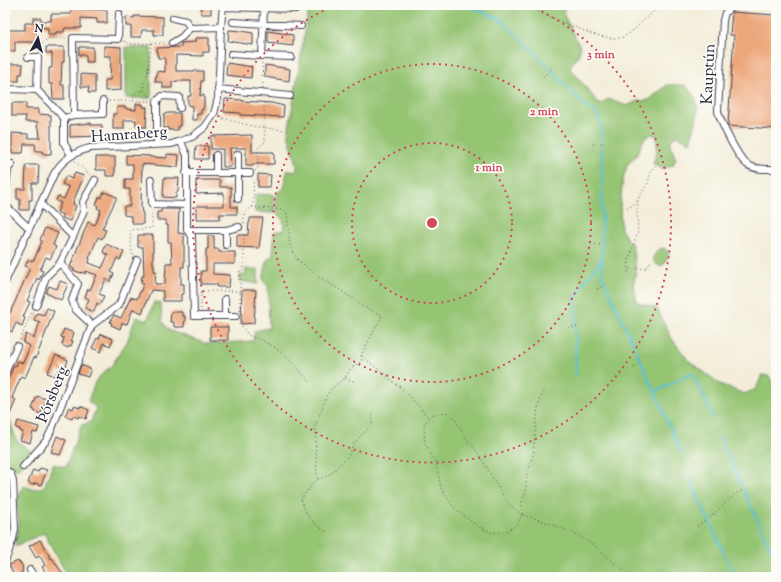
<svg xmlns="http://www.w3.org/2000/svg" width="781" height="582" font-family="'Sorts Mill Goudy',serif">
<rect width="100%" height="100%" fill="#fdfcf7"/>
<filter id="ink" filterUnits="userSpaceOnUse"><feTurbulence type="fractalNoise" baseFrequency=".025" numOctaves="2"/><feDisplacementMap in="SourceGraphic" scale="8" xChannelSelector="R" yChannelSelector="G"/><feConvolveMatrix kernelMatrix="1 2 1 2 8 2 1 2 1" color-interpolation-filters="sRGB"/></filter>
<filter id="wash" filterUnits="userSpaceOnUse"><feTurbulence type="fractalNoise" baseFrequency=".012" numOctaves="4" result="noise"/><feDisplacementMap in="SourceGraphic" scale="16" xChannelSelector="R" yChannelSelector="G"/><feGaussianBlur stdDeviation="0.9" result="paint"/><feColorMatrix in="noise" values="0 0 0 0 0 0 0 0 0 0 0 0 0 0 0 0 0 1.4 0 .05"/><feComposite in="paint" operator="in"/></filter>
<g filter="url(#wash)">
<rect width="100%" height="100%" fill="#f3edd9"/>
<!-- green -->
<path fill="#95c473" stroke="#5c7357" d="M274,5H564V15L580,47L579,54L573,62L570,68L600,105L608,99L627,106L638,101L649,100L667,85H685C688,89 693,93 695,98C701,112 694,129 690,142L678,136L672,138L670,145L676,159L673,165L662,169L653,164L657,151V136L651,134L644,139L636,156L627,165L623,179L620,202L621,229L628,241L632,244L636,271L633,287L638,303L657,308L672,339L688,360L720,384L744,394L756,389L762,375L769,376L776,386V435L774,441L776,442V577H68L44,533L15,546L19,523L17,501L23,486L33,489L44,487L53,464L66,467L81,425L91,422L96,408L88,401L96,380L112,365L127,342L136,317L147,321L154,302L161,303L162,321L168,330L207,344L253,341L255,331L269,328L268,286L263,281L267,260L273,255L274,232L284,230L283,220L275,211L278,192L284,188L287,171L297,170V164L288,134L309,7Z
M126,47L151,48V98H126Z
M256,194L274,195L273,213L255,212Z
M663,248L668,251L669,254L665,263L662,266C657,266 654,263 653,258C655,254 657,249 663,248Z
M246,269H258V284L240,281V275H245Z
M5,418L10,420L16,440L32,452L18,469L7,467L5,466Z"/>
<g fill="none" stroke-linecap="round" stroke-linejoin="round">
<!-- stream -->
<path stroke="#58c1d5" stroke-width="2" d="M466,5L500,19L536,54L585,106C599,112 599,116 602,130V276L655,392L681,452
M576,375L575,300C582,285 591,272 601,260
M655,392L692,373L714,418
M720,438L776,561
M688,475L735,577"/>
</g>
<g id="blocks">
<!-- building -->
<path fill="#eda77b" d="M201,5H211V14H201Z
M71,9L107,10V23H97V19L81,18V28H65L64,32H56V35H48V28L37,27V42H15V51H5V30H25V23H33V18H41V21H51V14H71Z
M732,12L776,15V129L728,126V125L734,35H730Z
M134,16L163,17V35H154V30H142L141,37H131V26H126V17L134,18Z
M229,30L241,31L253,33V45L228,41Z
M268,31L293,35V46L268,43Z
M195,38H209V52H203V56L176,55V71H203V81H201L200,96L204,95V107H203V110H201V114H197V120H192V106L188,105V96H191V81H176V82H172V88H163V82H155L156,76H157V71L165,72V58H158V55H157V48L181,47V43L195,42Z
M104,46L121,47V90L105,91V80H110L111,56H104Z
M46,47H64V62H62L61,85H64V99H53L52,84H49V68H52V53H46Z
M79,47H93V62H86V55H79Z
M227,63L252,67L251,78L226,75Z
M5,64H23L22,74H19V81H8V75H5Z
M265,65L290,69L289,81L265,77Z
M81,74L95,75V93H88L89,87H81Z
M225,99L242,100V101L272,103L284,106L283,117L240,115V113L224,112Z
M12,103H26V109H38V114L51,115V154H44V153H42V151H36L35,144H24L23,153H12V133L28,134V138H40L39,128H37L38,122H25L26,116H12Z
M136,104H143V107H147L146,127H136V120H124V129H113V114H117V107H126V109L136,110Z
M168,113H180V126H178V130H168V128H164V114Z
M91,123V125H102V136L70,137V125Z
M252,135V152H274V164H253V166H246V148H230L231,167H223V149H211V136Z
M196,146H208V159H195Z
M167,154L179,155L178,167L142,164L141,206L142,213H143V224H133V221H131V216L124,215V206H130V189H125V179H133V164H126V155L150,156V157L167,158Z
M96,157H115V176H106V170H96Z
M26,165H39L38,183H32V200H29V210H20V199H17V189H25Z
M75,173L84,176L73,202L74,203L73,204L76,206L70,221L62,218L63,215L57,212L61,203L56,201L58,196L64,199L69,187L62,184L66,176L72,179Z
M258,174L271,175L270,187H258Z
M164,178H179L178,192H176V198L163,197Z
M196,180H220V187H231V207H237V214H220V219H196V206H224V193L196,194Z
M104,192L117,197L102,229L106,230L102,239L98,237L89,258L90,259L89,263L102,268L108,255L103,252L106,244L124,252L120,260L117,258L111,272L114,274L110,282L106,279L99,294L104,296L100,305L97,303L94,312L85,308L89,299L85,297L88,289L90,290L97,275L86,271L85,274L82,272L81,273L73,270L74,269L70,267L88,222L95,225L101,210L97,208L98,206L96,205L99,197L101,198Z
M161,209H179L178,233L184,234V267H181V284H184V294H181V301H163V291L151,290L142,313L133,309L127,324L122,323L120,329L111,325L112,323L110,322L114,315L121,318L131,297L137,299L144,283H141L142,276H144L143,247H138V235H153V265H154V271H156L155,284H165L166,263H172L171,242H168V225H166V220H157V212H161Z
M250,218H263L259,248L237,247V235H248L249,222H250Z
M45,228L58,233L53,245L56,247L50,259L46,257L40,270L43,271L39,280L37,278L32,290L27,301L30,302L23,317L25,318L22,326L16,323L12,332L5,329V311L10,313L30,268L25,266L28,260L32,261L33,260H34L42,241L40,240Z
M208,236H214V249H219V252H235V264H213V274L230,275L229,287H217V284H201V271H206V249H208Z
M60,281L68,284L61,300L46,293L49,286L57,289Z
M242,290H256L254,323L241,324Z
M47,308L54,311L36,358L34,357L25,378L21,376L12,398L16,400L10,414L5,412V401L7,396L5,395V389L8,380L14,365L16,366L18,361L23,363L30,346L23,343L26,334L34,338L40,322L34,320L37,313L44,315Z
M171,312H182V316H185L184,327H174V322H170Z
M210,327H228V340H210Z
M64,329L74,333L71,341H73L71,346H69L68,348L62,345L64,338L61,337Z
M101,334L113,339L110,346L104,343L101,352L92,348L97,338L99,339Z
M56,355L68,360L66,366L61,365L63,372L58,370L55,376L47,373Z
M81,365L91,369L88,377L78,374Z
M37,396L46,399L41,414L34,411V409H32Z
M74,406L80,408V406L89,410L86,419L79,416L78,418L73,416L72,419L65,416L69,407L73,409Z
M18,421L39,427L37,433L33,432L30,443L20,440L23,432L20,431V429L16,428Z
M57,436L66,440L60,455L51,452Z
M40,468L47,470L41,485L35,483L34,485L28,483L33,470L38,472Z
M40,540L51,559L52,558L65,577H56L55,574L49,577L42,567L45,565L40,556L36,558L29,546Z
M18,561L19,563L20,562L23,568L22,569L23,571L21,572L24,577H15L9,565Z"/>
</g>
</g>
<g filter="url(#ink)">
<use href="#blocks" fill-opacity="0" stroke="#414053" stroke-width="1"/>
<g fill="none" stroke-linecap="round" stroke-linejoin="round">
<defs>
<path id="minor" d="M732,5L725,13L723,20L718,111C720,122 739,160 748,165C756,170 767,169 776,169
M223,7L297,9
M264,9L262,56L291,57
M173,18L186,21L190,28
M233,22L301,26
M172,43L182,37L190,28L221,27
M231,54L262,56
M28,57H38L37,90
M5,87L8,89L37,90L64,118V143L71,155
M218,89L290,96
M74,115L73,38L118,39L119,14
M64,118L74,115L103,114V101
M181,142L187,155V230L192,236L194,316H236
M157,144V101L162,96L179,97L180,108
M216,155V173
M186,173H250
M151,180L152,204L187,205
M5,197L8,169L12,164
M238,199V154
M40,204L43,206L73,237L60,263L78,284L72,300L75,309L92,325L119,305L137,260
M5,205L29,228
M187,230H226L239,227
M226,230V245
M73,237L84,210L83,202L95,180
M5,282L54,174C62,160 74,152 90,148L172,144L192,137L205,127L214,114L218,98L221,27L223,5
M36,306L46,277L60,263
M225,316V299
M5,373L17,346
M23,467L46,441L52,429L92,325
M5,469L11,474L13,481L15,529L13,539L5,562
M30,570L34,577"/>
</defs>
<!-- minor casing -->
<use href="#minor" stroke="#414053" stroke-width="8"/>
<!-- path -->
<path stroke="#414053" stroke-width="1" stroke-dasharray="1 3" stroke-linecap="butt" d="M520,5L592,34L610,38H621L630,33L661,5
M5,7L8,5
M124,41L129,44L166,43
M151,43L148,72L143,85L144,92L152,97
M39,51C44,35 53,38 67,38
M262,63L263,88
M543,77L552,68
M109,101H150
M126,101L138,91H143
M219,117L252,126L284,130
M117,137L128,138V140
M593,144L605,143
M75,161L90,175
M255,171L258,168V148L265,142L264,101
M252,207L284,210L287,214L290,245L297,259L316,275L354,299L361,306L382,315L363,352L361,355L362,361L351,368L345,378L331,389L327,395L315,427L317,479L301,499C305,514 312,524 326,531
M627,209L638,201
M244,223V213L252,207L254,199L253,179
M591,244L603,245
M133,255L132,253L130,230L152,228V211
M629,269L647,268L652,260
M628,272L629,259L638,231L637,211L638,199L648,183L651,170L660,161
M597,289L606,284
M201,309V291H240V270H244V232
M240,310V291
M239,323L249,336C275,342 293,363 310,382
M568,327H579
M20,340L32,311
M362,356L407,393L428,417
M633,368L641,363
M345,378L354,381
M318,479L325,477L333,472L349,455L354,443L372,425L373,411
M522,514V500L526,492V478L533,455L538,407L544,389
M522,515L510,505L502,494L479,454L468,441L452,415L445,412L430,415L424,425L425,443L436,463L441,488L454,508L479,527L491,532L499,533L506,531L517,525L522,515C549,522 575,532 599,549C610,558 620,569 632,577
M697,526L711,517L735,494L742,491"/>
<!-- minor -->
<use href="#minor" stroke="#fff" stroke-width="6"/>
</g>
</g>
<!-- distance rings -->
<g fill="none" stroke="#d1495b" stroke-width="2" stroke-dasharray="2 4">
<circle cx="432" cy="223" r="80"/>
<circle cx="432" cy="223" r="159"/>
<path d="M531 6A239 239 0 1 1 333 6"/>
</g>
<g text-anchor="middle" stroke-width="3.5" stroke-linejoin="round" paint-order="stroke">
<!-- street labels -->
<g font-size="16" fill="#22223b" stroke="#fdfcf7">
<text transform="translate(707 74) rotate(-87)" y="6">Kauptún</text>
<text transform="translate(129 133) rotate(-4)" y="6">Hamraberg</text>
<text transform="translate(51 394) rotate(-68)" y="6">Þórsberg</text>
</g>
</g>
<circle cx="432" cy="223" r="6" fill="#d1495b" stroke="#fdfcf7" stroke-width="2"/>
<g font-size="12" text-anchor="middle" font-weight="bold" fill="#d1495b" stroke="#fdfcf7" stroke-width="3.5" stroke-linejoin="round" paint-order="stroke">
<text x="601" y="58">3 min</text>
<text x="544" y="115">2 min</text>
<text x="489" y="171">1 min</text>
</g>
<!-- margin -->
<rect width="781" height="582" fill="none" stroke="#fdfcf7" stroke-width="20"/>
<!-- north arrow -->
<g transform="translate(38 38) rotate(7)" stroke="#fdfcf7" stroke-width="3" paint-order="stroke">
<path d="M0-3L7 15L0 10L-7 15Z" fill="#22223b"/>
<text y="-6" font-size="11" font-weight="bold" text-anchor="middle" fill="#22223b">N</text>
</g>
</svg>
